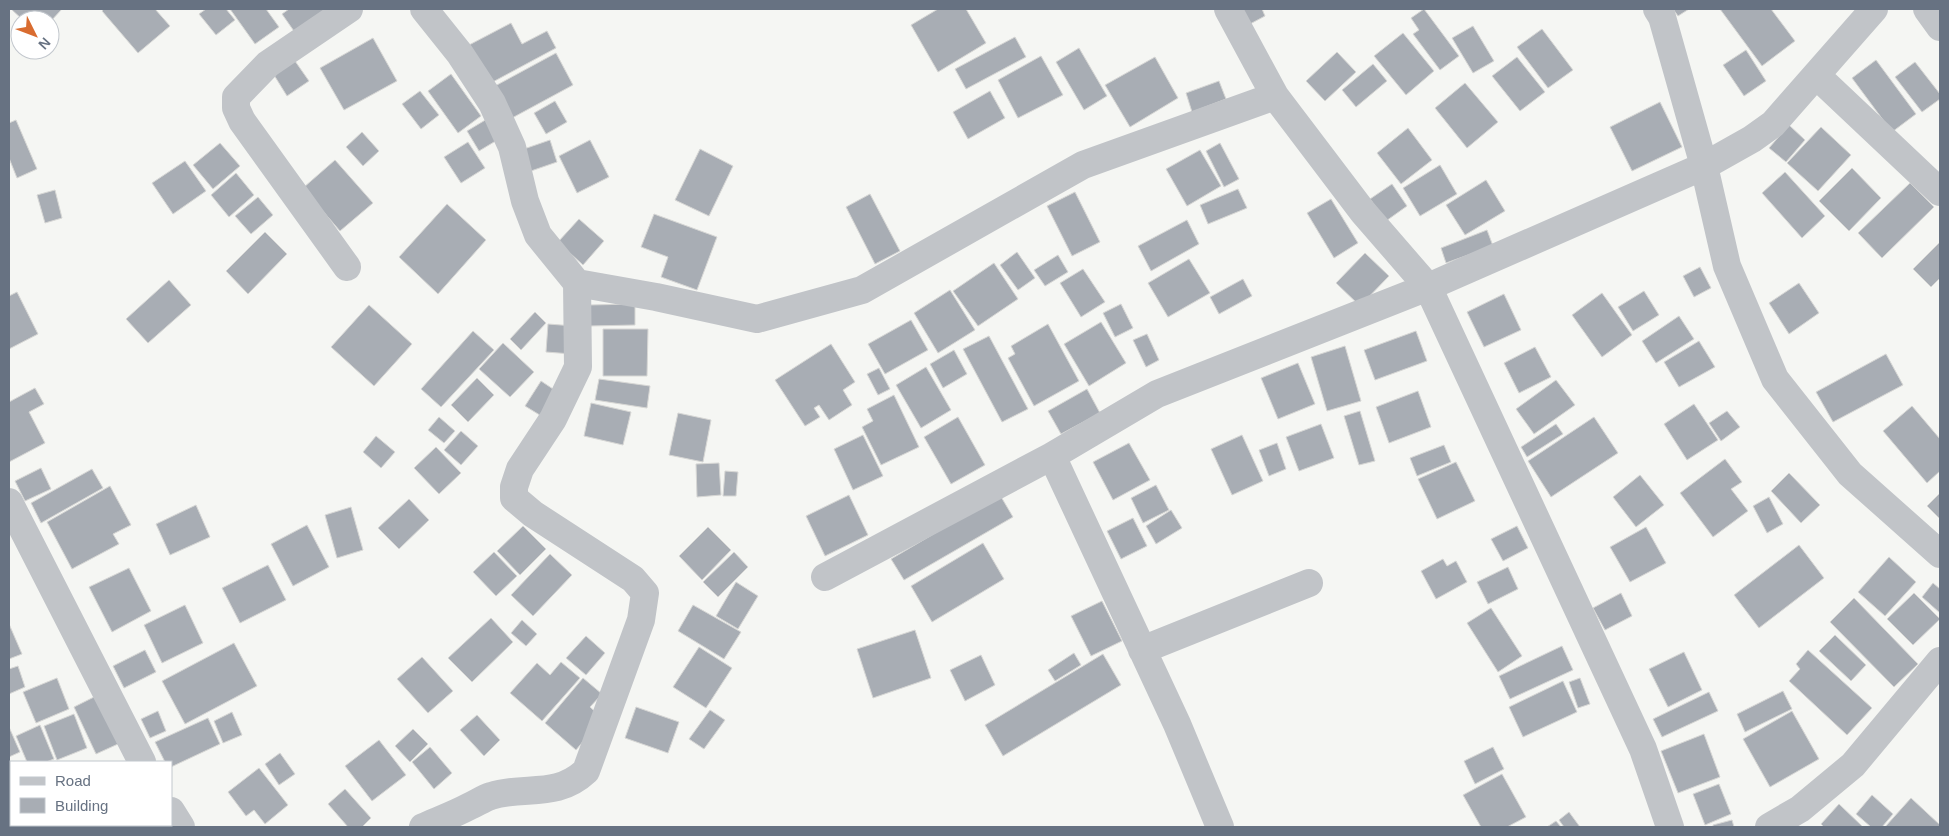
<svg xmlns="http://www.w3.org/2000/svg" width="1949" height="836" font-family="Helvetica,sans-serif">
<rect width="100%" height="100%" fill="#f5f6f3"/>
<!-- building -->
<path fill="#a8adb4" stroke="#d7d7d5" d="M11,9H62L50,22V20H23Z
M104,9H155L170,26L138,53L102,11Z
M206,9H226L235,20L216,35L199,14Z
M230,9H266L279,27L255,44Z
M289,9H332L296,34L282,14Z
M938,9H966L986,43L938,72L911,25Z
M1242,9H1262L1265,16L1250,24Z
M1424,9L1459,56L1440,70L1413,34L1419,30L1411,18Z
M1673,9H1689L1678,16Z
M1720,9H1771L1795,41L1762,66Z
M511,23L522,44L547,31L556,48L489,84L469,45Z
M1473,26L1494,61L1473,73L1452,38Z
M1542,29L1573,70L1548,88L1517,47Z
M1403,33L1434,71L1406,95L1374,56Z
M1015,37L1026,57L966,89L955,69Z
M373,38L397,81L344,110L320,68Z
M1079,48L1107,96L1084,110L1056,62Z
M1746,50L1766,81L1744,96L1723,65Z
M1337,52L1356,72L1325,101L1306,81Z
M556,53L573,85L512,118L495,86Z
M1041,56L1063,95L1018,118L998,80Z
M1155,57L1178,98L1130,127L1105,85Z
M1517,57L1545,92L1520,111L1492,76Z
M1876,60L1916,114L1892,132L1852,78Z
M295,61L309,81L287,96L274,75Z
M1915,62L1940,94V99L1922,112L1895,77Z
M1373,64L1387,81L1356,107L1342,90Z
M451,74L481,116L458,133L428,91Z
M1219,81L1226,99L1192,112L1186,93Z
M1465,83L1498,122L1467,148L1435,108Z
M420,91L439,115L421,129L402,104Z
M990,91L1005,118L968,139L953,112Z
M555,101L567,122L546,134L534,113Z
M1660,102L1682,147L1632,171L1610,127Z
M487,119L499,139L479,151L467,131Z
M16,120L37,169L17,178L9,158V123Z
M1789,125L1805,140L1786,162L1769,148Z
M1821,127L1851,155L1818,191L1787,163Z
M1408,128L1432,160L1401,184L1377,153Z
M362,132L379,151L363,166L346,147Z
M550,140L557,162L528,172L521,150Z
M590,140L609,177L577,193L559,156Z
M468,142L485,168L461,183L444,157Z
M220,143L240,166L213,189L193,165Z
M1220,143L1239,179L1224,187L1206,151Z
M700,149L733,166L709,216L675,200Z
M1200,150L1221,186L1187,206L1166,169Z
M335,160L373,203L340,231L303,188Z
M185,161L206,191L173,214L152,183Z
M1440,165L1457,194L1420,216L1403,188Z
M1852,168L1881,198L1849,231L1819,201Z
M1785,172L1825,216L1802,238L1762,193Z
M236,173L254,195L229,217L211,195Z
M1486,180L1505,211L1465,235L1446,205Z
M1910,183L1934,207L1882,258L1858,233Z
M1392,184L1407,206L1386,221L1370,199Z
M1238,189L1247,208L1208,224L1200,205Z
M55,190L62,218L45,223L37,195Z
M1075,192L1100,242L1072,256L1047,206Z
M870,194L900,251L875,264L846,207Z
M258,197L273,215L251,234L235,216Z
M1331,199L1358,243L1334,258L1307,213Z
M447,204L486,240L438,294L399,257Z
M654,214L717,237L697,290L661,277L668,257L641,247Z
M579,219L604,241L583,265L558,242Z
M1187,220L1199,244L1151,271L1138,246Z
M1487,230L1493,246L1446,263L1441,248Z
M265,232L287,254L248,294L226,271Z
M1940,242V278L1931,287L1913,269Z
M1017,252L1035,278L1018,290L1000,265Z
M1365,253L1389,276L1360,306L1336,283Z
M1058,255L1068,272L1045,286L1034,270Z
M1189,259L1210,293L1168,317L1148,283Z
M994,263L1018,299L978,326L953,291Z
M1700,267L1711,288L1694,297L1683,276Z
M1083,269L1105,302L1081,317L1060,283Z
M1243,279L1252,296L1219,314L1210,297Z
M169,280L191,305L148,343L126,319Z
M1799,283L1819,313L1789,334L1769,303Z
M950,290L975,330L938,353L914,313Z
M1644,291L1659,315L1633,331L1618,307Z
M17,292L38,334L9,349V296Z
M1602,293L1632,335L1602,357L1572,315Z
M1504,294L1521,330L1484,347L1467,312Z
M635,304V325L589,326V305Z
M1121,304L1133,328L1115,337L1103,313Z
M369,305L412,344L374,386L331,347Z
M535,312L546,323L521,350L510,339Z
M1679,316L1694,339L1656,363L1642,341Z
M911,320L928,350L885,374L868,344Z
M1101,322L1126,363L1089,386L1064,344Z
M548,324L574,326L572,354L546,352Z
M1048,324L1079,381L1034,406L1008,358L1015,354L1011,346Z
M603,329H648L647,376H603Z
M473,331L494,350L441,407L421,389Z
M1416,331L1427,361L1375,380L1364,350Z
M1147,334L1159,360L1146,367L1133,340Z
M989,336L1028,409L1002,422L963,349Z
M1699,341L1715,367L1679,387L1664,362Z
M503,343L534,372L510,397L479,369Z
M831,344L855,382L843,390L852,405L829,420L819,405L814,408L820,417L805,426L775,380Z
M1345,346L1361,401L1327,411L1311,357Z
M1535,347L1551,377L1519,393L1504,363Z
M954,350L967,374L943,388L930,364Z
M1886,354L1903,385L1833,422L1816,392Z
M1298,363L1315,404L1278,419L1261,378Z
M926,367L951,410L921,428L896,385Z
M879,368L890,389L878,395L867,374Z
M477,378L494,395L468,422L451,405Z
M599,379L650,386L647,408L595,400Z
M1556,380L1575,405L1534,434L1516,409Z
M541,381L559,393L543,417L525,406Z
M35,388L44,404L29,412L45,443L9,462V402Z
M1087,389L1100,413L1061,434L1048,411Z
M1418,391L1431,427L1389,443L1376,407Z
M894,395L919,447L881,465L862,427L873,421L867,409Z
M591,403L631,412L623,445L584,436Z
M1694,404L1718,440L1687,460L1664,424Z
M1912,406L1940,439V471L1927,483L1883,431Z
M1360,411L1375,461L1359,465L1344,416Z
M1727,411L1740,427L1721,441L1709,423Z
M678,413L711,420L703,462L669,455Z
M439,417L455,431L444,443L428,430Z
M958,417L985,465L951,484L924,437Z
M1594,417L1618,453L1551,497L1528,461Z
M1321,424L1334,458L1299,471L1286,437Z
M1556,424L1563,434L1527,457L1521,447Z
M461,431L478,446L461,465L444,450Z
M863,435L883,476L853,490L834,449Z
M1242,435L1263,481L1232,495L1211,449Z
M376,436L395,452L381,468L363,452Z
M1129,443L1150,480L1113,500L1093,462Z
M1277,443L1286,469L1269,476L1259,450Z
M1444,445L1451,462L1417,476L1410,458Z
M436,447L461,473L439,494L414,468Z
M1725,459L1742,482L1731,489L1748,511L1713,537L1680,493Z
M1456,462L1475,501L1437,519L1418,479Z
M719,463L721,495L697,497L696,464Z
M41,468L51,489L25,501L15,481Z
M92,469L103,488L41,523L31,503Z
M725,471L738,472L736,496H723Z
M1789,473L1820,505L1801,523L1771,491Z
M1640,475L1664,505L1636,527L1613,497Z
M1156,485L1169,510L1143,523L1131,498Z
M110,486L131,525L113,534L119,544L72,569L47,522Z
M1940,493V519L1927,506Z
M849,495L868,535L825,556L806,516Z
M1000,495L1013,517L904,580L891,559Z
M1769,497L1783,524L1767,533L1753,506Z
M409,499L429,520L399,549L378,528Z
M196,505L210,537L170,555L156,524Z
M351,507L363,550L337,558L325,515Z
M1171,510L1182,528L1156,544L1146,526Z
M1133,518L1147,546L1121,559L1107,531Z
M307,525L329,567L293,586L271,544Z
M523,526L546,549L520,575L497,551Z
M1517,526L1528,548L1503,561L1491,539Z
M708,527L731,550L702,580L679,556Z
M1646,527L1666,563L1630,582L1610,547Z
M983,543L1004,579L932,622L911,586Z
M1799,545L1824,578L1759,628L1734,595Z
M494,552L517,576L496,596L473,572Z
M734,552L748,567L718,597L703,582Z
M550,554L572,575L533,616L511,595Z
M1889,557L1916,582L1885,616L1858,592Z
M1443,559L1447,566L1456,561L1467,582L1436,599L1421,571Z
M268,565L286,600L240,623L222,588Z
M1508,567L1518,589L1488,604L1477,582Z
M129,568L151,611L112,632L89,587Z
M736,582L758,596L738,629L716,616Z
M1933,583L1940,589V613L1922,597Z
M1621,593L1632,616L1605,630L1593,608Z
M1914,593L1940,619L1913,645L1887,619Z
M1854,598L1918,664L1894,687L1830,622Z
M1102,601L1122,641L1091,656L1071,616Z
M185,605L203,643L162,663L144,625Z
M693,605L741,632L724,659L678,631Z
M1491,608L1522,656L1498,672L1467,623Z
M491,618L513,642L472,682L448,658Z
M522,620L537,634L526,646L511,633Z
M9,624L22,654L9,659Z
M915,630L931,678L873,698L857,649Z
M1835,635L1866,665L1851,681L1819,651Z
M586,636L605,653L586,675L566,658Z
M234,643L257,686L185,724L162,681Z
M1562,646L1573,670L1510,699L1499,676Z
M699,647L732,668L706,708L673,687Z
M145,650L156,672L124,688L113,666Z
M1808,650L1872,708L1847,735L1789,681L1800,669L1796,664Z
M1684,652L1702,690L1668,707L1649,669Z
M1074,653L1081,665L1055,681L1048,670Z
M1103,654L1121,685L1003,756L985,725Z
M981,655L995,685L965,701L950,670Z
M422,657L453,691L428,713L397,679Z
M561,662L580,678L542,721L510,693L537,663L550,675Z
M18,666L25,687L9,694V669Z
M57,678L69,709L36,723L23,692Z
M583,678L602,694L590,707L602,718L576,750L545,723Z
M1580,678L1590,704L1578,708L1569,682Z
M1563,681L1577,712L1523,737L1509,707Z
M1783,691L1792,709L1745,732L1737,714Z
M1709,692L1718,711L1662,737L1653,719Z
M96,696L118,744L96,754L74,707Z
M636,707L679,722L668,753L625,738Z
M710,710L725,720L704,749L689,739Z
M158,711L166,731L150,738L141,719Z
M1792,711L1819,759L1770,787L1743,739Z
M232,712L242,735L223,743L214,721Z
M74,714L87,748L57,760L44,726Z
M477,715L500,740L484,756L460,730Z
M208,718L220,744L171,767V762H165L155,742Z
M40,725L54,759L46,762H27L16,736Z
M9,727L20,752L9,757Z
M413,729L428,744L410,762L395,746Z
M1704,734L1720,777L1678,793L1661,751Z
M379,740L406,775L372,801L345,766Z
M430,747L452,773L434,789L412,762Z
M1493,747L1504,769L1475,784L1464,761Z
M280,753L295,774L279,785L265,764Z
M259,768L288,805L265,824L254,810L246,816L228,792Z
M1502,774L1526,817L1507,827H1481L1463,795Z
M1719,784L1731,814L1705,825L1693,794Z
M345,789L371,818L362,827H348L328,804Z
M1872,795L1893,814L1882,827H1871L1856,814Z
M1911,798L1940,825V827H1885Z
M1839,804L1863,827H1824L1821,824Z
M1569,812L1580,827H1564L1559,820Z
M1732,820L1734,827H1713V825Z
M1556,821L1561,827H1547Z
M69,825H95L96,827H64Z"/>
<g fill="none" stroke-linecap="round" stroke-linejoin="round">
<!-- street -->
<path stroke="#c1c4c8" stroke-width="28" d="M1228,9L1275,96L1363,212L1428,287L1643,749L1670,827
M1657,9L1662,17L1704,166L1727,266L1775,379L1850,474L1940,554
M1927,9L1940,27
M1816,75L1940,192
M347,267L242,121L236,108V97L268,64L349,9
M577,283L656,297L757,319L862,290L1083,165L1275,96
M1052,456L1177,724L1220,827
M9,502L142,762
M825,577L1052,456L1157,394L1428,287L1704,166L1752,139L1773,124L1874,9
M1142,650L1309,583
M171,811L181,827
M423,827C439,820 455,814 470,806C477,803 484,798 491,796C526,785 556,799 586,771L641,620L645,593L633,579L533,514L514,498V487L520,469L553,419L578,367L577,283L538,235L525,201L512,147L492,103L460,54L424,9
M1769,827L1800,809L1853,765L1940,661"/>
</g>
<!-- border -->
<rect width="1949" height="836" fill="none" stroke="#677282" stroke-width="20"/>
<!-- legend -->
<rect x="10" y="761" width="162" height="65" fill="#ffffff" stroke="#c2c7cd"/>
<rect x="20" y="777" width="25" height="8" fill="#c1c4c8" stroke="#c2c7cd"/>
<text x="55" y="786" font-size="15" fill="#677282">Road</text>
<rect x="20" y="798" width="25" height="15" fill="#a8adb4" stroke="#c2c7cd"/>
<text x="55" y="811" font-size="15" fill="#677282">Building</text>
<!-- north arrow -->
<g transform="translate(35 35) rotate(132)"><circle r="24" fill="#ffffff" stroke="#c2c7cd"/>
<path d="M0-4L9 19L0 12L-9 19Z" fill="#d96c30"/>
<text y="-8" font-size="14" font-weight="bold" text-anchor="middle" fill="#677282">N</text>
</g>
</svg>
